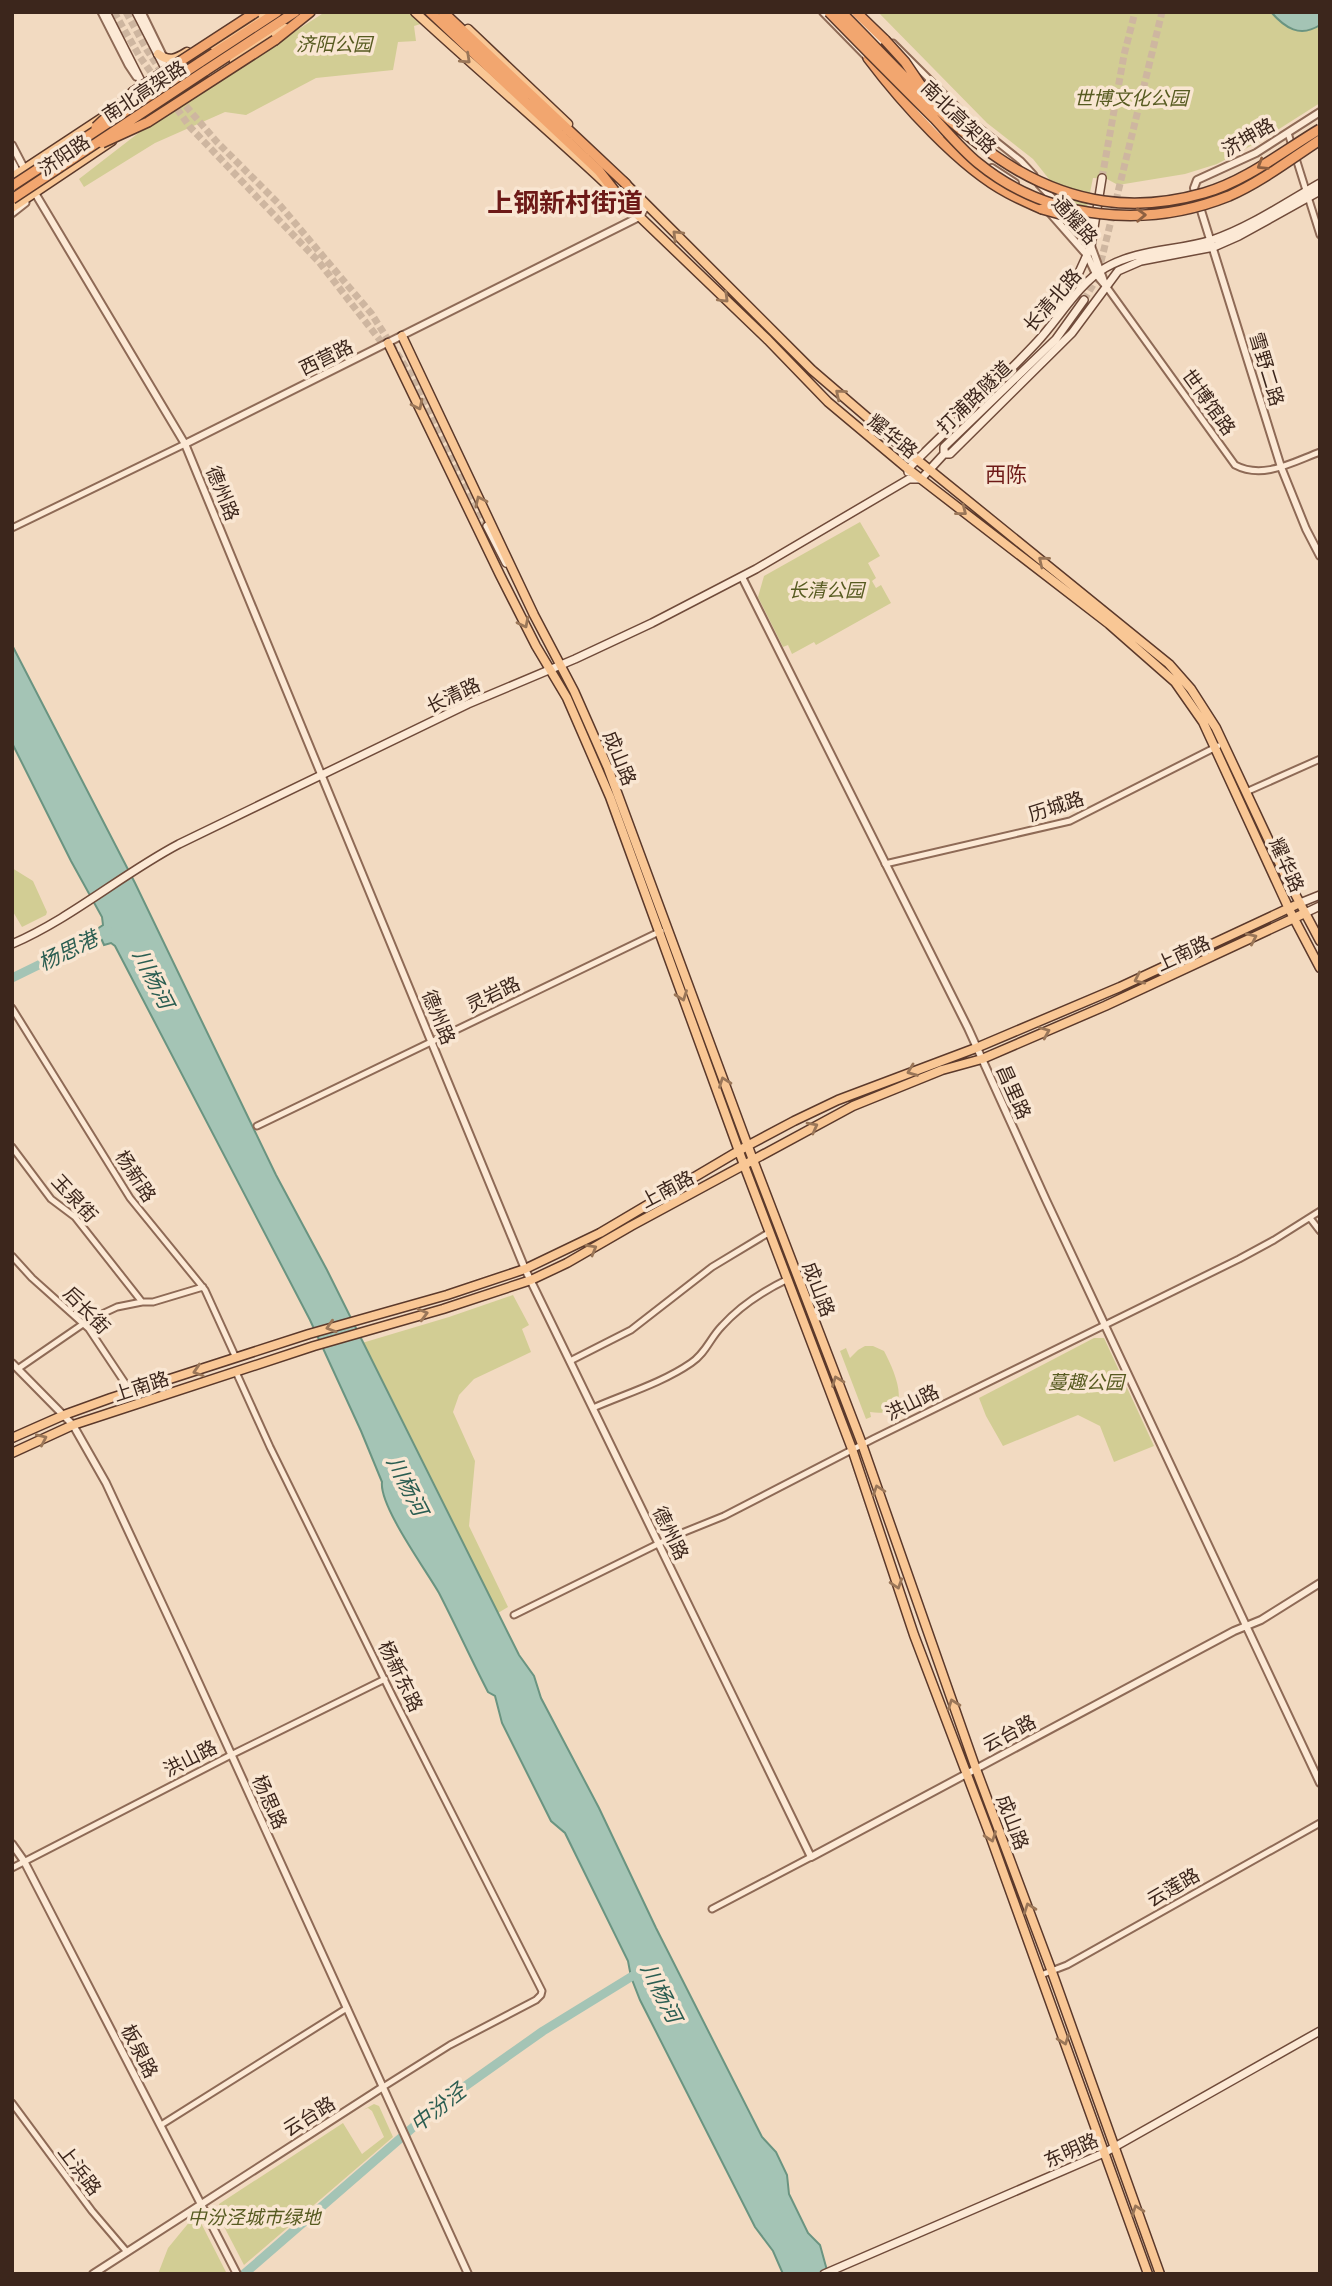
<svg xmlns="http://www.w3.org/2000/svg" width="1332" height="2286" font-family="Merriweather,'Noto Sans SC',serif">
<rect width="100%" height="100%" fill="#f2dac1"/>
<!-- green -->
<path fill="#d2cd94" d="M325,12H413L424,23L414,26L416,41L398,42L393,70L316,78L246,115L225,112L155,143L84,187L79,179L141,131Z
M878,12H1320V103L1260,141L1217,164L1185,174L1118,185L1107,179L1093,178L1085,217L1081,219L1033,159L987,123Z
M860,522L880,556L868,563L876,578L872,581L876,588L881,585L891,603L816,645L814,642L792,654L788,645L783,647L758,597L764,576Z
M12,868L33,881L47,912L46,915L22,927L12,910Z
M513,1295L529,1325L522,1329L531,1352L474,1379L459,1395L453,1412L475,1461L469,1526L508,1607L498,1613L362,1343L449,1317Z
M1094,1338H1104L1154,1446L1114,1462L1100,1426L1078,1415L1003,1446L986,1416L979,1398Z
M865,1346H873L884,1351C896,1374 916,1419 870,1412L871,1417L866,1419L840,1351L846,1348L850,1358L858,1350Z
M374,2104L379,2106L393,2137L244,2265L218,2215L219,2204L343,2123L362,2154L384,2137L372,2111L368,2108L363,2110Z
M191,2220L201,2223L227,2274H158L168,2248Z"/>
<!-- water -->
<path fill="#a4c4b5" stroke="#6a9481" stroke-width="2" d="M1271,12H1320V25C1300,38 1285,28 1271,12Z
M12,645L135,883L276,1175L327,1270L519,1655L534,1676L541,1698L599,1808L656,1928L762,2137L776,2152L787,2175L789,2194L808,2233L820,2245L828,2274H783L773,2251L755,2227L640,2000L631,1977L628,1961L565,1833L551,1821L502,1723L495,1696L488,1692C471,1659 456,1626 439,1593C426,1570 379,1506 382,1482L361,1431L310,1320L115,946L111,943L104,945L97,929L103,925L102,917L71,861L12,743Z"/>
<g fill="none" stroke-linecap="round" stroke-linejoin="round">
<!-- river -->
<path stroke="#a4c4b5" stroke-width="9" d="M12,978L108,931
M244,2274L440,2104L543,2031L639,1972"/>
<!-- secondary-tunnel -->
<path stroke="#ceb6a0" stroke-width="7" stroke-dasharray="7 3.5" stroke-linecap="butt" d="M114,12L140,57L190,127L319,262L386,348
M126,12L147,50L170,85
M179,98L216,141L278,203L371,313L410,374L487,526
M1102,178L1124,55L1135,12
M1084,300L1097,278L1162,12"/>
<defs>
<path id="minor" d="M101,12L128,65L136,77
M142,12L164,57
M893,43L972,122L1021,161L1034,175
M1288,133L1320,235
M12,214L26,203
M1106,286L1235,465C1263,480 1293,462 1320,452
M12,528L185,444
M1246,792L1320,759
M885,864L1070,821L1218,746
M12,1008L130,1198L205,1290L236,1358
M257,1126L661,931
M12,1147L51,1199L75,1217L142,1302
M1310,1218L1320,1231
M12,1256L32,1278L89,1329L131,1392
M85,1325L102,1314L117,1307L142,1302H153L203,1287
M570,1361L631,1330L712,1267L770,1232
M19,1368L83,1324
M236,1372L270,1447L393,1697L542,1991L541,1995L536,2000L450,2045L383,2087
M593,1408C625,1394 662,1383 691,1363C706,1353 710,1338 722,1326C741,1305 763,1291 788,1279
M514,1615L672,1537L724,1516L873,1439L1239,1259L1274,1240L1320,1211
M12,1868L231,1755L385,1679
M712,1909L811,1857
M1041,1975L1067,1965L1320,1823
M12,2103L92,2211L127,2252
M161,2125L347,2008"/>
<path id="tertiary" d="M823,12L869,59
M848,12L911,75
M921,86L940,105
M896,87L943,134
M1320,112L1256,153L1197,180L1194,188L1281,467L1306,529L1320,556
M12,145L26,172
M12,162L18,173L35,193L185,444L525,1269L811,1857L1234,1631L1261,1620L1320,1583
M992,168L1015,183
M1039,184L1058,204
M1050,213L1087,255L1096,274L1106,286
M1067,215L1091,246L1105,284
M1077,223C1085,228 1089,223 1095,217
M185,444L639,217L647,205
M742,577L968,1028L1046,1200L1320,1783
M12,1363L73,1425L106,1483L186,1655L468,2274
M12,1844L24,1861L237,2274
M93,2274L383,2087"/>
<path id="secondary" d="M106,12L145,89L170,104
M136,12L168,74L169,85
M1056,315L1076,279L1091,246L1102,178
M944,454V447L1056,339L1084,300
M908,472V469C950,426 996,386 1037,342C1058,320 1078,284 1105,268C1137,249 1176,251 1212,240C1250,227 1285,203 1320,183
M487,526L506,563
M1300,903L1320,895
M1305,913L1320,906
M12,944C72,918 122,874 179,844L468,704L575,659L652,623L756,569L909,479H921L944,454H950L1072,333L1118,271L1141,261L1214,247L1239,236L1320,191
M824,2274L1104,2153L1320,2031"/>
<path id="primary" d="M415,12C479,71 544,126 607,185
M468,29L568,124
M213,45L264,12
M158,54C169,62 176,59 187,52
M234,61L285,28
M12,177L103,117
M623,181L812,370L904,449L1169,664L1191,689L1216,728L1285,875L1320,941
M616,194L768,340L828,402L908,469L1109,624L1175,682L1203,722L1289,909L1320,968
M12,208L112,141
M402,336L534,615L574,691L608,768L753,1160L862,1444L976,1769L1052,1972L1160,2274
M388,343L500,575L536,646L567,698L610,797L744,1165L852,1449L914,1635L991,1838L1148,2274
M12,1438L64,1415L111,1398L309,1334L447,1295L525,1269L600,1233L747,1146L794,1121L838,1100L976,1048L1120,987L1300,903
M12,1453L73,1425L314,1346L443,1309L531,1280L567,1263L631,1226L853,1106L942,1070L982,1059L1105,1006L1305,913"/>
<path id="trunk" d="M430,12L599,171L620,198
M443,12L626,184
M856,12L885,40
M275,40L310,12
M868,58C901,102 960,168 1008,193C1019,199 1031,204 1042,209
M199,63L277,12
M205,71L295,12"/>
</defs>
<!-- minor casing -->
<use href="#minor" stroke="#8e6a56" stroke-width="9"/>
<!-- tertiary casing -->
<use href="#tertiary" stroke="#8e6a56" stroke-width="10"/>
<!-- secondary casing -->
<use href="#secondary" stroke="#704b3a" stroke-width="10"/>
<!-- primary casing -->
<use href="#primary" stroke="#5b392b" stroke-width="11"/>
<!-- trunk casing -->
<use href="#trunk" stroke="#5b392b" stroke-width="12"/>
<!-- minor -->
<use href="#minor" stroke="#fce9d5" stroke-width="5"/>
<!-- tertiary -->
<use href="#tertiary" stroke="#fce9d5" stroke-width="6"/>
<!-- secondary -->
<use href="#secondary" stroke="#fce9d5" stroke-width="7"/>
<!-- primary -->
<use href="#primary" stroke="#f9c795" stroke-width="8"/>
<!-- trunk -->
<use href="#trunk" stroke="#f2a66f" stroke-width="9"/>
<defs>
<path id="trunk-bridge" d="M829,12C864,48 899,83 934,118C948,133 962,150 978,163C1049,221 1147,229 1229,196C1261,182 1291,159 1320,140
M841,12C944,115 1039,240 1204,193C1246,181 1283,151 1320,129
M885,40L905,62L922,87
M96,127L133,92L256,12
M102,143L148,122L275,40
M12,186L199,63
M12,199L205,71
M1042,209L1060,214L1078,216"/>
</defs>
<!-- trunk-bridge casing -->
<use href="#trunk-bridge" stroke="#5b392b" stroke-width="12" stroke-linecap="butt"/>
<!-- trunk-bridge -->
<use href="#trunk-bridge" stroke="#f2a66f" stroke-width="9"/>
</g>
<!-- one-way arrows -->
<defs><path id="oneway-chevron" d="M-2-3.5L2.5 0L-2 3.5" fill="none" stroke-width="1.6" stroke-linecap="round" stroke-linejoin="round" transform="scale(1.75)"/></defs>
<g stroke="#9a7658">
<use href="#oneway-chevron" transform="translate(466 59) rotate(43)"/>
<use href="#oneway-chevron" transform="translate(677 235) rotate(-135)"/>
<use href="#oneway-chevron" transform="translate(724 298) rotate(44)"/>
<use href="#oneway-chevron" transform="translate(840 394) rotate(-140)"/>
<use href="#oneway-chevron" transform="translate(418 405) rotate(64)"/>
<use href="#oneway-chevron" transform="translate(480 501) rotate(-115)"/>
<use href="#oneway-chevron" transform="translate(962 511) rotate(38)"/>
<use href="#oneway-chevron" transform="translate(1043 561) rotate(-141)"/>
<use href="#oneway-chevron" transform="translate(524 623) rotate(63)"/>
<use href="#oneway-chevron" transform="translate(1252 938) rotate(-25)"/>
<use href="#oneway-chevron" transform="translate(1139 979) rotate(155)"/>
<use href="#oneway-chevron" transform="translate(682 996) rotate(70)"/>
<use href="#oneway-chevron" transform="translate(1045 1032) rotate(-23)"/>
<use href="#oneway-chevron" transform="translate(912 1071) rotate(159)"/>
<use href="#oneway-chevron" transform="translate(724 1082) rotate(-110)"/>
<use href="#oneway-chevron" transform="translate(813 1127) rotate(-28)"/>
<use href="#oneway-chevron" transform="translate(592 1249) rotate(-30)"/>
<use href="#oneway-chevron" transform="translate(423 1314) rotate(-15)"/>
<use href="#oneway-chevron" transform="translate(331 1327) rotate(163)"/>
<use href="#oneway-chevron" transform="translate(198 1371) rotate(162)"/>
<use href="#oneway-chevron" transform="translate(837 1381) rotate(-111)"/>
<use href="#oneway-chevron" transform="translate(42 1439) rotate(-25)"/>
<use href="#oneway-chevron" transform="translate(878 1490) rotate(-109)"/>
<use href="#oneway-chevron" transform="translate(897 1584) rotate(72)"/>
<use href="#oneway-chevron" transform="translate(953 1704) rotate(-110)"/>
<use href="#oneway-chevron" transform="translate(991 1837) rotate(70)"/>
<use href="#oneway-chevron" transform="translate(1029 1908) rotate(-110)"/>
<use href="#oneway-chevron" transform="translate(1064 2040) rotate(70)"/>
<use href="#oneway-chevron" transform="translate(1137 2210) rotate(-110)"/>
</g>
<g stroke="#8e6041">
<use href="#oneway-chevron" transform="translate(1262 165) rotate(148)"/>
<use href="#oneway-chevron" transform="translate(1141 215) rotate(-2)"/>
</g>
<g text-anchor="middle" stroke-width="7" stroke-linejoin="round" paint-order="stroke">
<!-- park labels -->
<g font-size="19" font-style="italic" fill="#575b21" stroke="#f9e6d2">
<text x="334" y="51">济阳公园</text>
<text x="1131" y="105">世博文化公园</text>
<text x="826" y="597">长清公园</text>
<text x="1086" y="1389">蔓趣公园</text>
<text x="254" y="2224">中汾泾城市绿地</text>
</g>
<!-- street labels -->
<g font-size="19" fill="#3c261c" stroke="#f9e6d2">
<text transform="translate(144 91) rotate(-33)" y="7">南北高架路</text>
<text transform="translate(959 117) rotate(44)" y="7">南北高架路</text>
<text transform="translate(1248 137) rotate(-30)" y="7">济坤路</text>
<text transform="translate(64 155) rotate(-34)" y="7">济阳路</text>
<text transform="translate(1075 220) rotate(48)" y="7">通耀路</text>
<text transform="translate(1052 300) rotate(-49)" y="7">长清北路</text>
<text transform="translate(326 357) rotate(-26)" y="7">西营路</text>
<text transform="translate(1267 369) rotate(73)" y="7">雪野二路</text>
<text transform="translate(974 397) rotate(-44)" y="7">打浦路隧道</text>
<text transform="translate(1209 402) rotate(54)" y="7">世博馆路</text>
<text transform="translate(893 436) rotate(39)" y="7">耀华路</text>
<text transform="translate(223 493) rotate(68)" y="7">德州路</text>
<text transform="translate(453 695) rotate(-25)" y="7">长清路</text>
<text transform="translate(620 758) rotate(68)" y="7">成山路</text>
<text transform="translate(1056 806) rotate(-18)" y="7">历城路</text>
<text transform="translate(1287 865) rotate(66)" y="7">耀华路</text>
<text transform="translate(1183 953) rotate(-25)" y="7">上南路</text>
<text transform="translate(493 994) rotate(-26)" y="7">灵岩路</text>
<text transform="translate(439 1017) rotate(68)" y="7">德州路</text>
<text transform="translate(1014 1092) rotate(66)" y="7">昌里路</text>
<text transform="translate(136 1176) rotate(57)" y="7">杨新路</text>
<text transform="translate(667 1189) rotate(-28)" y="7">上南路</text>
<text transform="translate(75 1198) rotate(47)" y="7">玉泉街</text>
<text transform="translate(819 1289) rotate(69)" y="7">成山路</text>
<text transform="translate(87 1310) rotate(46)" y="7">后长街</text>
<text transform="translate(141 1386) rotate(-18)" y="7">上南路</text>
<text transform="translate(912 1402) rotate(-26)" y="7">洪山路</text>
<text transform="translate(671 1533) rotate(64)" y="7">德州路</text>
<text transform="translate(401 1676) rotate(64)" y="7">杨新东路</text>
<text transform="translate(1009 1733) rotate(-28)" y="7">云台路</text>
<text transform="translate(190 1758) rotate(-27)" y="7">洪山路</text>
<text transform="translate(270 1802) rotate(66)" y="7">杨思路</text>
<text transform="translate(1013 1822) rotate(69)" y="7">成山路</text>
<text transform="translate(1173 1887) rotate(-30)" y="7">云莲路</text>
<text transform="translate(140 2051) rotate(63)" y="7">板泉路</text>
<text transform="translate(309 2116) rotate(-32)" y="7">云台路</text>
<text transform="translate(1071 2150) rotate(-24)" y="7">东明路</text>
<text transform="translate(80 2170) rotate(53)" y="7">上浜路</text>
</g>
<!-- neighbourhood labels -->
<g font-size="21" fill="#6d1917" stroke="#f9e6d2">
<text x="1006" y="482">西陈</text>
</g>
<!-- water labels -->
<g font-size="21" font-style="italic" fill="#2a5d51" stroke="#f9e6d2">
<text transform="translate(68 951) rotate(-26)" y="7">杨思港</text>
<text transform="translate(153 979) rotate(63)" y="7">川杨河</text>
<text transform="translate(407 1486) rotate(63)" y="7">川杨河</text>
<text transform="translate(661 1993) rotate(63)" y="7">川杨河</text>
<text transform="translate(438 2108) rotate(-38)" y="7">中汾泾</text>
</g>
<!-- district labels -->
<g font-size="26" font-weight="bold" fill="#6d1917" stroke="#f9e6d2">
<text x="565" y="212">上钢新村街道</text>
</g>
</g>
<!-- border -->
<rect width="1332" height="2286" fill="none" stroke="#3c261c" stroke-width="28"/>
</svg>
